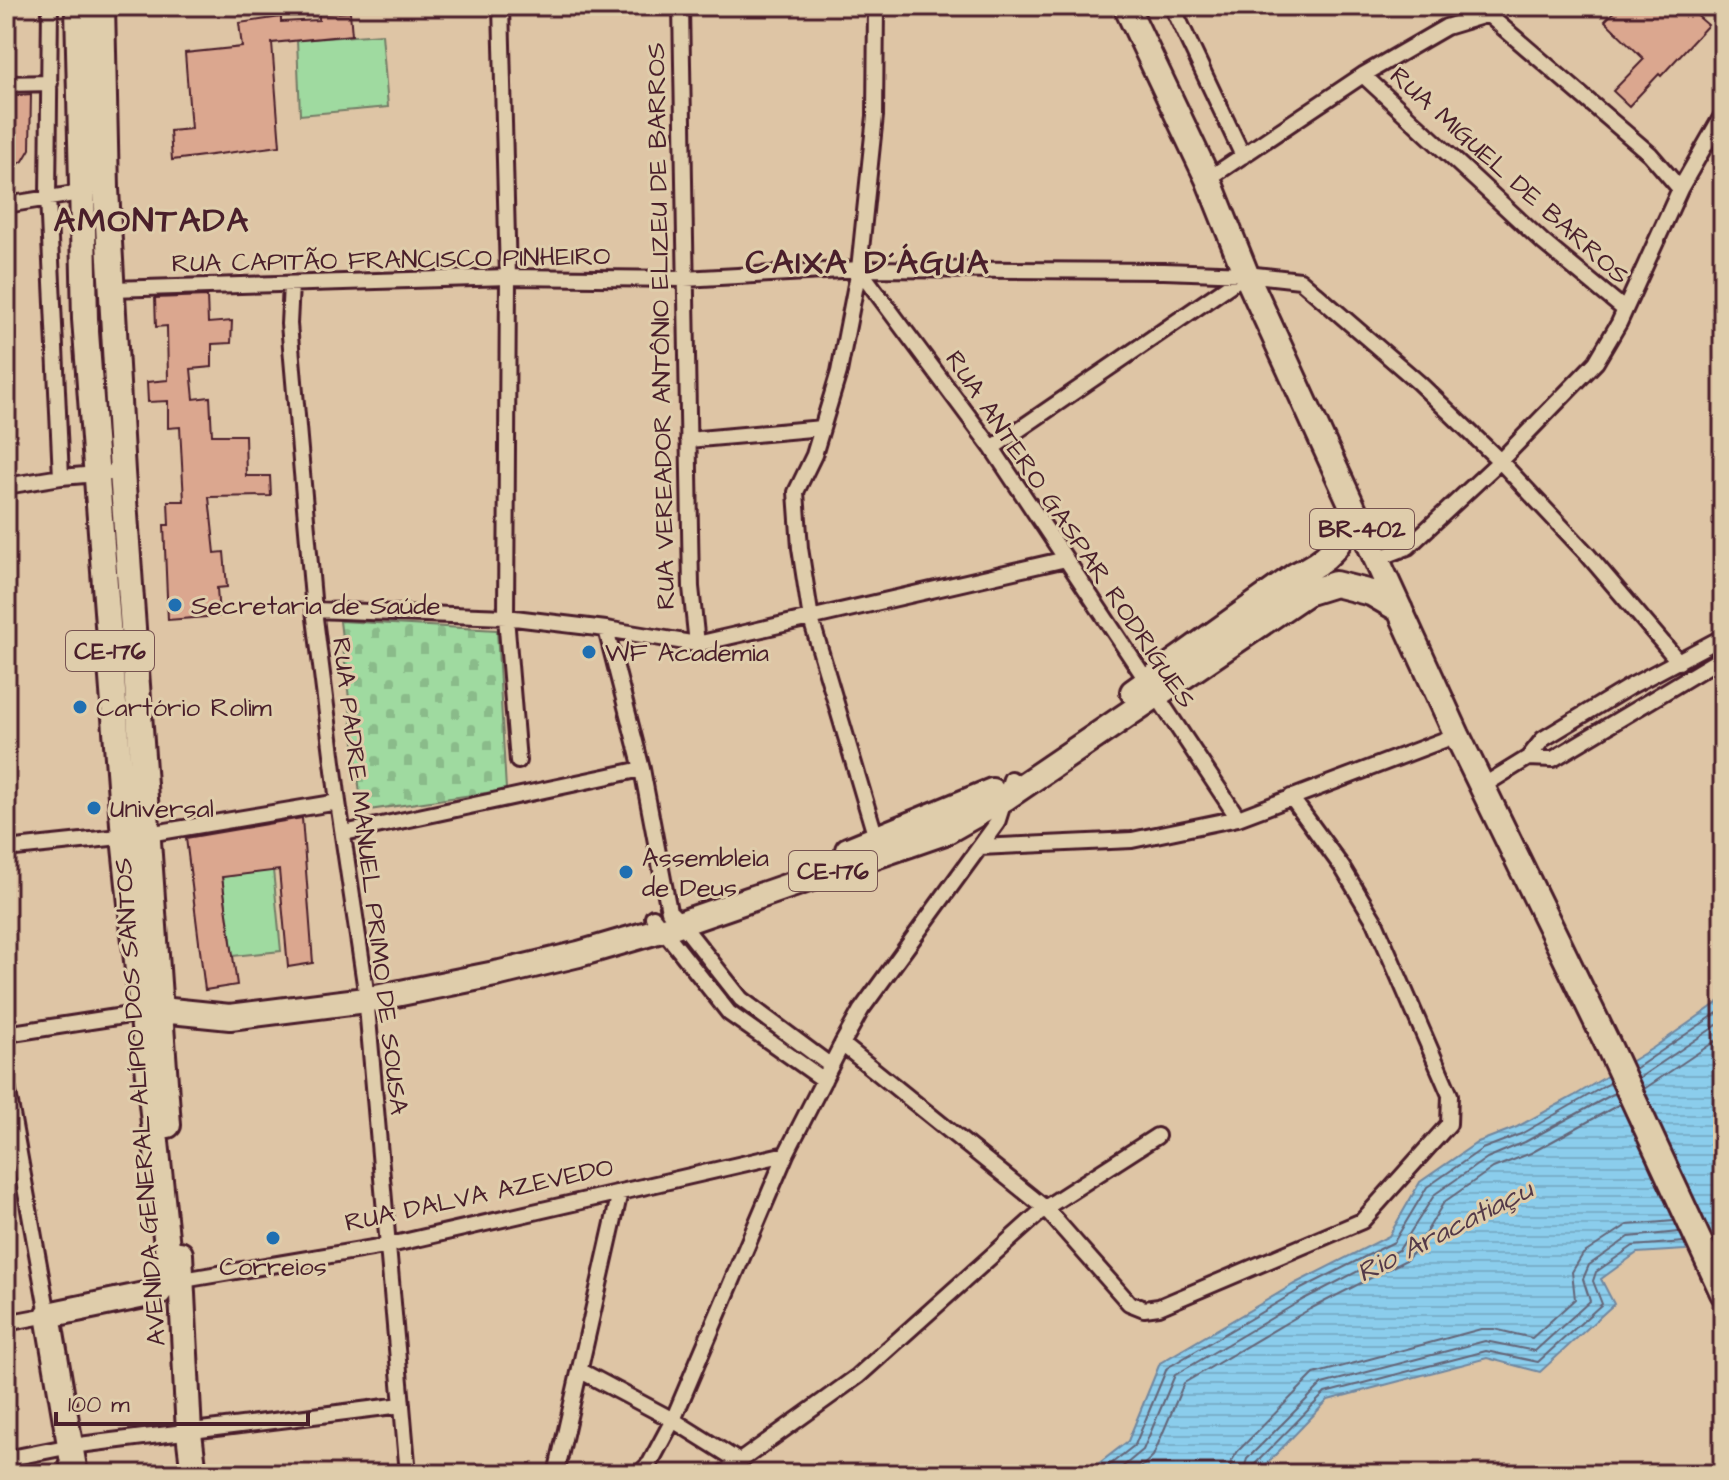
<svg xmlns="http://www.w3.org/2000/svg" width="1729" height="1480" font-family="'Architects Daughter',sans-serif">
<defs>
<pattern id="cemetery-stones" width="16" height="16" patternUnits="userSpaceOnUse" patternTransform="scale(2)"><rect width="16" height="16" fill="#9fdaa0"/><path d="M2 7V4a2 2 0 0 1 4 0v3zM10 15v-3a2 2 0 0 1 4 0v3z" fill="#8abb8a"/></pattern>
<pattern id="water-rules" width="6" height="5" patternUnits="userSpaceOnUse" patternTransform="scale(2)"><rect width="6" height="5" fill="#8bcdec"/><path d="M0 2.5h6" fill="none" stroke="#79b0cb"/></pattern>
</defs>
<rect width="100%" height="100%" fill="#dec5a5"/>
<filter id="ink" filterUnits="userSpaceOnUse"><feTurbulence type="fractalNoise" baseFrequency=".0125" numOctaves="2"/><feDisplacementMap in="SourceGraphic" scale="16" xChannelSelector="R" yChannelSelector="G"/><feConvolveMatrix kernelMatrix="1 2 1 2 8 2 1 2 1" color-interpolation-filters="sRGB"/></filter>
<g filter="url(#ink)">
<!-- cemetery -->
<path fill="url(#cemetery-stones)" stroke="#747c66" stroke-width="2" d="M340,621L497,630L506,790L362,811Z"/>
<!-- pitch -->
<path fill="#9fdaa0" stroke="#747c66" stroke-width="2" d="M382,34L388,107L300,115L297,40Z
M273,870L281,951L233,956L222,877Z"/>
<!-- water -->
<path fill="url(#water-rules)" stroke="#71879f" stroke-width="2" d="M1723,999V1237L1685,1250L1637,1253L1601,1279L1614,1304L1540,1372L1487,1358L1328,1400L1257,1474H1085L1128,1441L1160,1363L1296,1283L1389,1236L1420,1182L1478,1142L1517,1127L1574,1096L1653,1048Z"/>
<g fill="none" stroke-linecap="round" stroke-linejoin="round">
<!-- shore -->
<path stroke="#646578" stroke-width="2" d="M1635,1069L1723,1009
M1639,1078L1723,1021
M1644,1089L1723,1036
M1098,1474L1135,1445L1167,1368L1299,1290L1394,1242L1427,1187L1482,1149L1521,1134L1610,1083
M1114,1474L1143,1450L1175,1375L1304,1299L1399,1250L1435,1194L1487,1158L1525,1142L1615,1093
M1134,1474L1153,1456L1184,1383L1310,1309L1406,1260L1415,1251L1444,1202L1493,1168L1531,1153L1620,1104
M1230,1474L1231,1462L1238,1451L1314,1374L1481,1329H1494L1532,1338L1575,1299L1572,1272L1583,1254L1627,1225L1674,1221
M1242,1474L1247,1459L1322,1384L1485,1341L1535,1351L1590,1301L1583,1279L1589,1265L1629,1237L1679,1232
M1252,1474L1254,1465L1325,1393L1486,1351L1538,1362L1602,1304L1593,1281L1596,1272L1633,1246L1684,1242"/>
</g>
<!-- building -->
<path fill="#dba78f" stroke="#4a1f2b" stroke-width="2" d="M1619,6H1686L1708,25L1661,76L1659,74L1629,106L1613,91L1644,59L1605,21Z
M350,12L352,35L272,43L280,146L172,160L170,131L191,129L185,53L242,47L239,23L281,17V22L319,20V14Z
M31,94L30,149L23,161L6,171V96Z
M207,296L208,323L232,321L231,343L212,344V367L191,369L194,399L210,397L212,435H245L246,476H270L271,496L209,497L215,553L224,552L227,587L217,588L219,616L168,620L164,525H169L168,501H184L180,427L168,428V401L148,402L147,382L168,380L167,326L156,327L155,298Z
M302,818L313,963L288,967L279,870L222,877L237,985L205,990L186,838Z"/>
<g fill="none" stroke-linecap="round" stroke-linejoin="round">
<defs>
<path id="minor" d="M50,6L48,196L61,477
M501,6L508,277L506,617L518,761
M681,6L691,587L697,644
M1172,6L1243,156
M1478,6L1650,154L1680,189
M1363,75L1544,243L1625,310
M6,84L50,83
M1208,179L1363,75L1446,27L1489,14L1496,6
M6,205L86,192
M859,269L992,448L1238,818
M291,284L289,324L314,610L338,802L365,984L408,1474
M112,289L508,277L684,279L859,269L1164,271L1246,274L1300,280L1419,383L1500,461L1588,555L1679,662
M688,440L822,428
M992,448L1246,274
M6,486L61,477L122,472
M1377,559L1408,547L1500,461L1596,362L1619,323L1680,189L1723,114
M314,610L506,617L606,629L697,644L1066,559
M606,629L642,769L669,911L681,923L741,999L831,1066
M1528,758L1553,759L1723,657
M1481,787L1528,758L1543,739L1629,687L1723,637
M344,833L642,769
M876,838L811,619L800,548L796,492L814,455L839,372L859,269L875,116L876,6
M980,847L1132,840L1238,818L1457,735
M6,849L148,834L338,802
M653,917L729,1013L824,1080
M6,1034L149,1012
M842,1044L1045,1208L1129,1303L1144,1309L1159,1307L1362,1221L1449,1124L1450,1095L1375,922L1342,867L1291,797
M6,1081L48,1315L6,1323
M183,1280L390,1245L786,1154
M581,1371L673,1420L740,1462
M6,1459L71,1446L402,1405
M556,1474L620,1192
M639,1474L650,1463L673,1420L786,1154L842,1044L861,1010L997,823L1011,779
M722,1474L858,1376L1045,1208L1157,1136"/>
<path id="primary" d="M102,6L106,189L122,472L168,1125
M1126,6L1208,179L1246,274L1457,735L1609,1047L1723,1293
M1133,692L1296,575C1330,559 1339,547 1354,512
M848,850L992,791
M161,1010L230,1017L366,1000L500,973L579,954L661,930L945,832L1005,798L1306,593L1335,584L1371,593L1400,610
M180,1254L189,1433L194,1474
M75,1474L48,1315L159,1292L170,1275L124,837L85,319L78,6"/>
</defs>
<!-- minor casing -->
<use href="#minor" stroke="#4a1f2b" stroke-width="20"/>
<!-- primary casing -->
<use href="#primary" stroke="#4a1f2b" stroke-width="30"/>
<!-- minor -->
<use href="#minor" stroke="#dfcdab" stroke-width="14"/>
<!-- primary -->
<use href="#primary" stroke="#dfcdab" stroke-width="24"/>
</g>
</g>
<!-- markers -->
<g fill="#1f6fb2" stroke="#dfcdab" stroke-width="3">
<circle cx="175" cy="605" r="8"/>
<circle cx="589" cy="652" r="8"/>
<circle cx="80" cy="707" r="8"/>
<circle cx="94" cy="808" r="8"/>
<circle cx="626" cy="872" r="8"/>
<circle cx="273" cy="1238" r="8"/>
</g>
<g text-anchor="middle" stroke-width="6" stroke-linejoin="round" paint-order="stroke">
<!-- shield labels -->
<g fill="#dfcdab" stroke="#775351" stroke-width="2">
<rect x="1310" y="509" width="104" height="40" rx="6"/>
<rect x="66" y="631" width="88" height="40" rx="6"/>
<rect x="789" y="851" width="88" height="40" rx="6"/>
</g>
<g font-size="24" font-weight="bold" fill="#4a1f2b">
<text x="1362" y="537">BR-402</text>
<text x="110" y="659">CE-176</text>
<text x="833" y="879">CE-176</text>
</g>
<!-- street labels -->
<g font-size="26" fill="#4a1f2b" stroke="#dfcdab">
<text transform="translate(1510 175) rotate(42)" y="9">RUA MIGUEL DE BARROS</text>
<text transform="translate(391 259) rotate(-1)" y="9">RUA CAPITÃO FRANCISCO PINHEIRO</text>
<text transform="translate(660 326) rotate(-91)" y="9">RUA VEREADOR ANTÔNIO ELIZEU DE BARROS</text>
<text transform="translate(1071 529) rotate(56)" y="9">RUA ANTERO GASPAR RODRIGUES</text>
<text transform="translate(371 876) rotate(83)" y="9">RUA PADRE MANUEL PRIMO DE SOUSA</text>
<text transform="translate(139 1102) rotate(-94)" y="9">AVENIDA GENERAL ALÍPIO DOS SANTOS</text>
<text transform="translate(479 1194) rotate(-12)" y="9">RUA DALVA AZEVEDO</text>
</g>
<!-- poi labels -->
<g font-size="26" fill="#4a1f2b" stroke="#dfcdab" text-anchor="start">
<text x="191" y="614">Secretaria de Saúde</text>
<text x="605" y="661">WF Academia</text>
<text x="96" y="716">Cartório Rolim</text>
<text x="110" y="817">Universal</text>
<text x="642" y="866">Assembleia<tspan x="642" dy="30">de Deus</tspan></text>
<text x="273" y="1275" text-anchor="middle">Correios</text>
</g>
<!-- water labels -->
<g font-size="28" font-style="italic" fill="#543948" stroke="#dfcdab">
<text transform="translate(1444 1230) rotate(-27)" y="10">Rio Aracatiaçu</text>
</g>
<!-- district labels -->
<g font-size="34" font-weight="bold" letter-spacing="2" fill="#4a1f2b" stroke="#dfcdab">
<text x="152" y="231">AMONTADA</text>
<text x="868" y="273">CAIXA D´ÁGUA</text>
</g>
</g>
<!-- margin -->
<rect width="1729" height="1480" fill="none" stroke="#dfcdab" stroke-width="32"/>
<rect x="16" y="16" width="1697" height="1448" fill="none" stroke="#4a1f2b" stroke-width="3" filter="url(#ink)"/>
<!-- scale -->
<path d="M56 1412v12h252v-12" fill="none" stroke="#4a1f2b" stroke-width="4"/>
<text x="68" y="1412" font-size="24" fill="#4a1f2b" stroke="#dfcdab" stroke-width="6" paint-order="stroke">100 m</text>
</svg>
